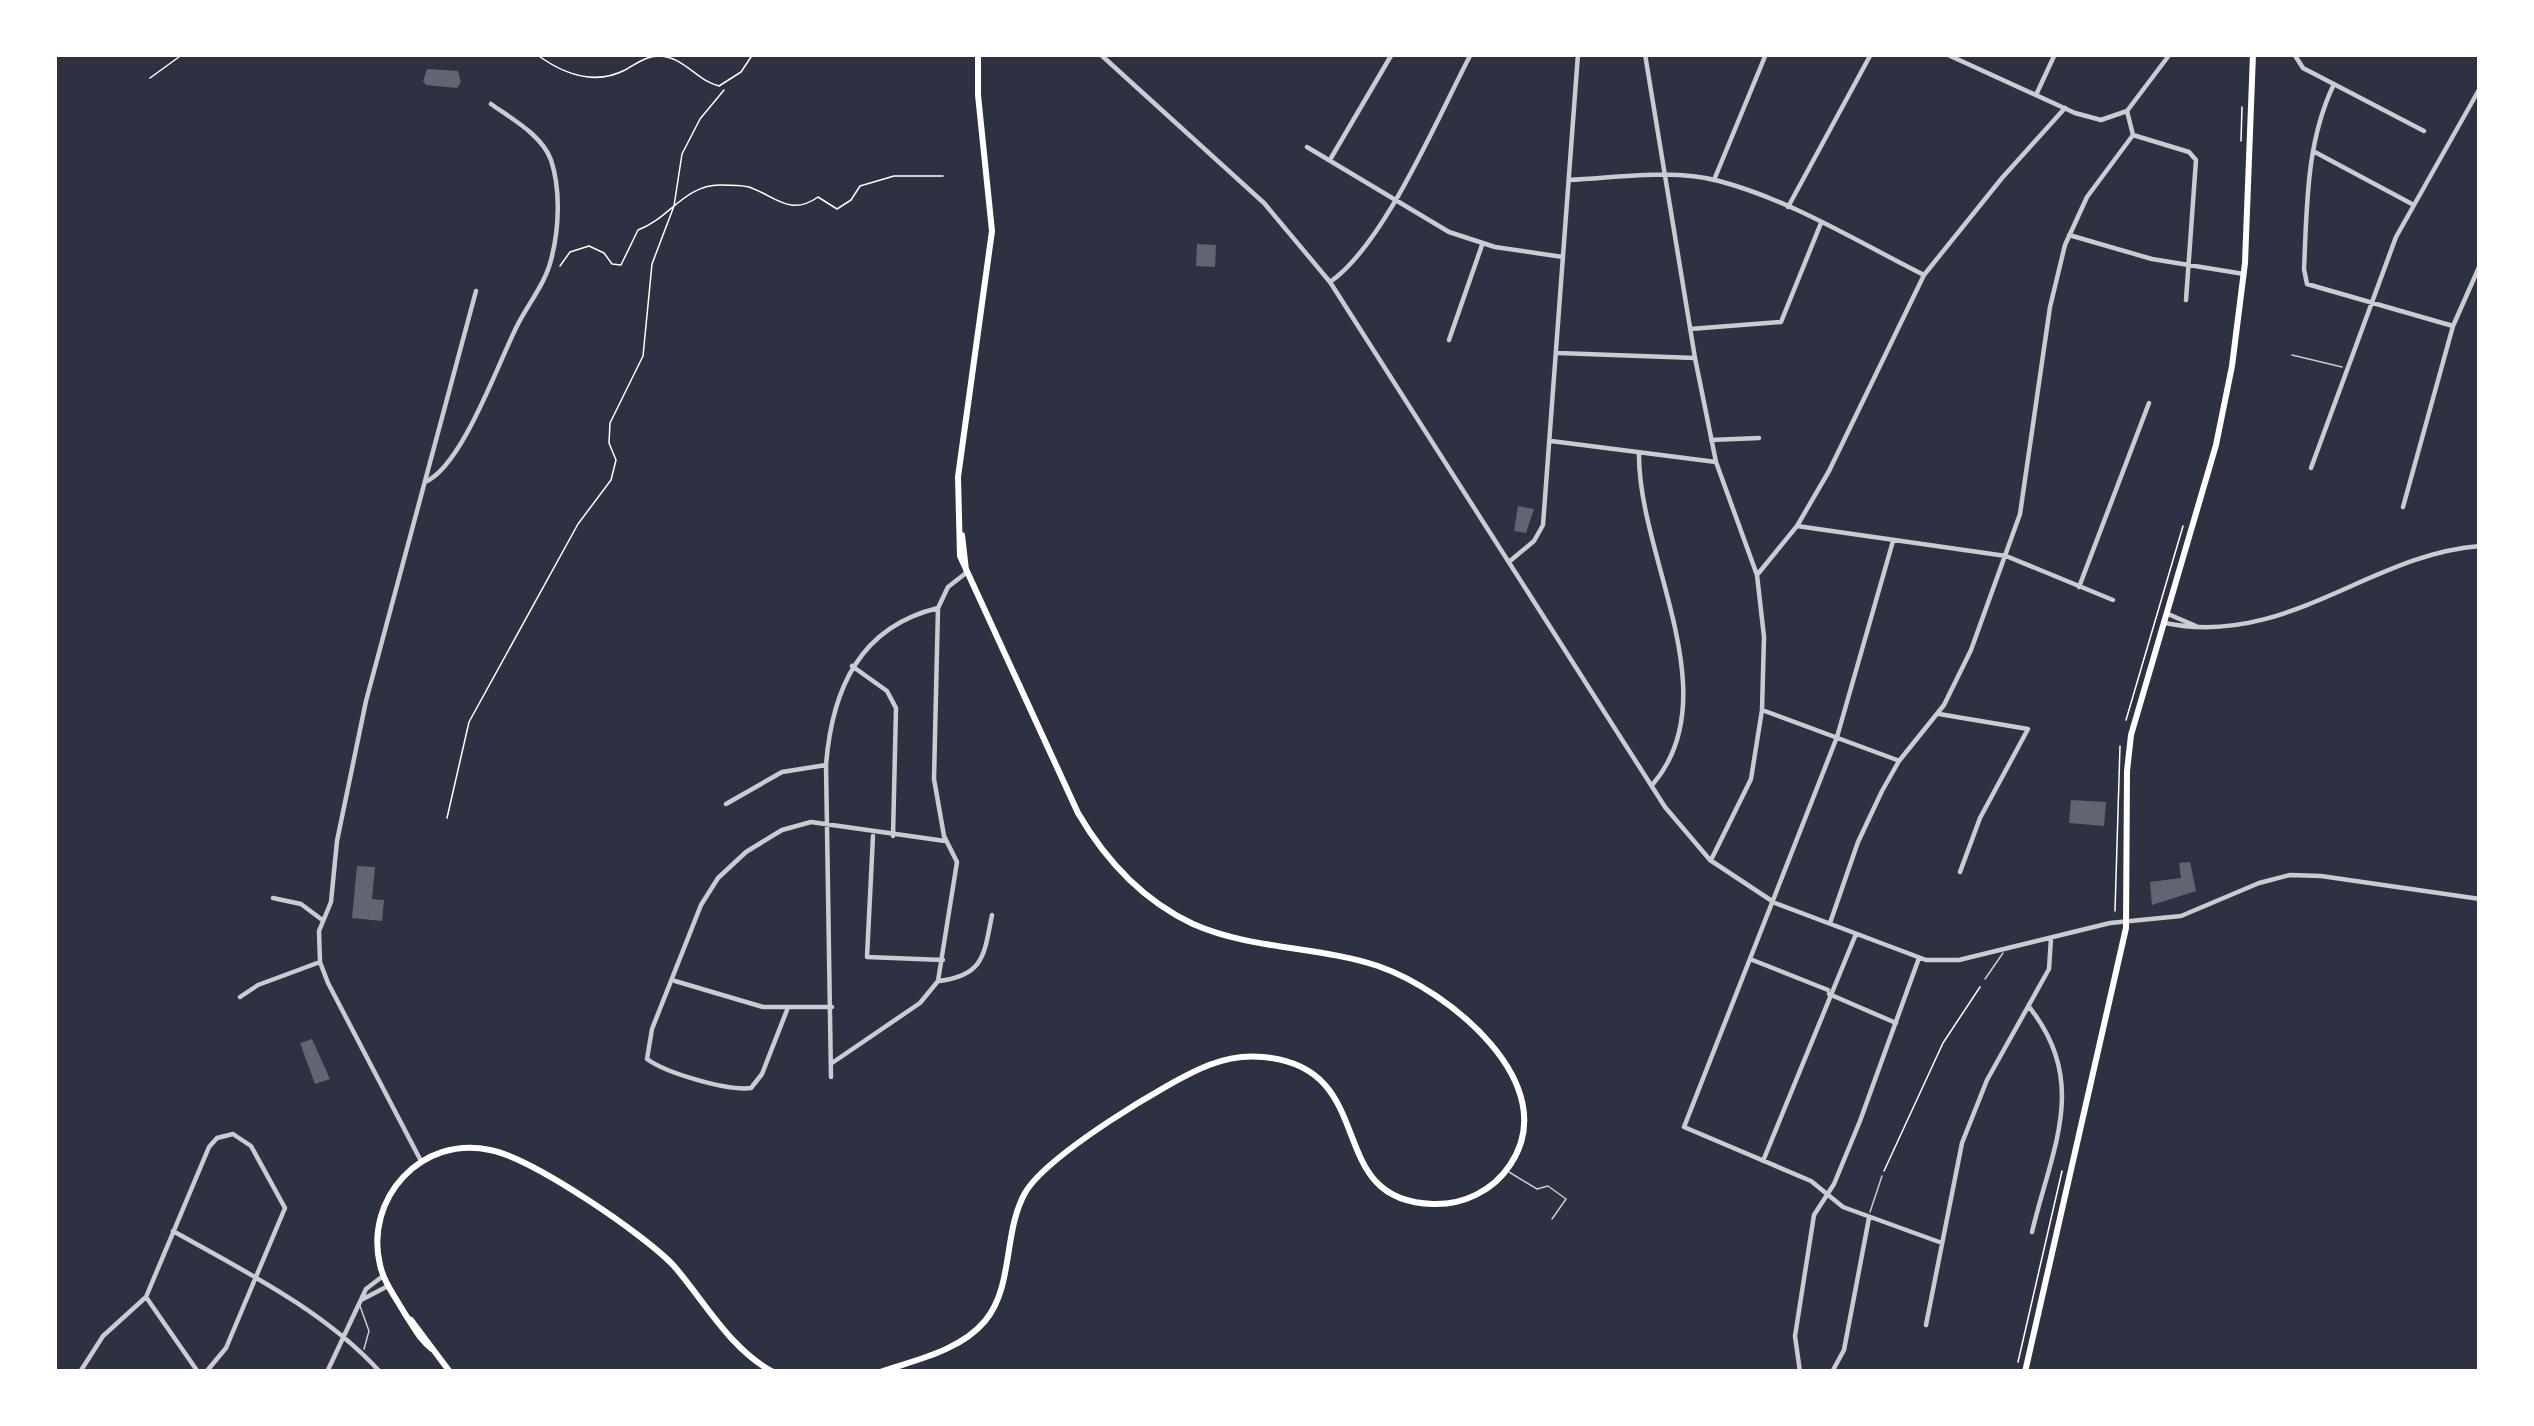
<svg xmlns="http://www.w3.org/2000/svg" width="2534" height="1426" font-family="Figtree,sans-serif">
<rect width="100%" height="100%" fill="#2d3142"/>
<!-- building -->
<path fill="#626471" d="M427,69L458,71L461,82L457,88L426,85L423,81Z
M1197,244L1216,245L1215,267L1196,266Z
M1518,506L1534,509L1526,533L1514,531Z
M2071,800L2106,802L2104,826L2069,823Z
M2190,862L2196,891L2152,905L2150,882L2181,878L2179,863Z
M357,866L375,867L372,899L384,900L382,921L352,918Z
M312,1039L330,1079L315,1084L300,1043Z"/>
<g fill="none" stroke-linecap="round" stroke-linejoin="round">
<!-- path -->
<path stroke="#fff" stroke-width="1.5" d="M507,54H510
M536,54C563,74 594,86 625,70C636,64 647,55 660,56C684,57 697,81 719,86L741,72L753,54
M150,78L183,54
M2241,141L2242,107
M560,266L570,252L589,246L604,253L612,264L621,265L638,230C669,219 684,185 720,185C728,185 741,185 749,187C775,196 790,217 818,197L837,209L851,200L860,186L894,176H943
M2126,720L2183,526
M447,818L469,722L578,524L611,480L616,460L609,443L610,423L643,356L652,264L674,206L682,154L700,119L724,90
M2115,911L2120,746
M1884,1171L1943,1043L1980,987
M2018,1362L2062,1171"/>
<!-- service -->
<path stroke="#caccd0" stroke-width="1.5" d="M2292,355L2342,367
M1985,979L2003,953
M1509,1172L1537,1189L1548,1186L1566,1199L1552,1219
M1870,1212L1882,1176
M360,1306L369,1331L364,1349"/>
<!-- minor -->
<path stroke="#caccd0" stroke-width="4.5" d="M1100,54L1264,203L1330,282L1665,807L1710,860L1775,903L1926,960H1959L2110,923L2181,916L2259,883L2290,875L2321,876L2480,899
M1645,54L1695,358L1716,462L1757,575L1764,637L1762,710L1751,779L1712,858
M2294,54L2303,68L2424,131
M2334,84C2306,142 2307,206 2304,269L2307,284L2453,326
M2036,95L2055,54
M2133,135L2189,152L2196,160L2186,300
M1307,147L1449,232L1495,247L1563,257
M2313,151L2412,204
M1331,158L1392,54
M1569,180C1616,178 1673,168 1719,181C1791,200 1858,242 1924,275
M1714,180L1766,54
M1788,207L1871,54
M2069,235L2152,259L2244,274
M1330,282C1385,244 1438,116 1471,54
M1690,329L1781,322L1821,223
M1449,340L1482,245
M1558,353L1695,358
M1711,440L1759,438
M1551,441L1716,462
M1639,454C1638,556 1729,695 1653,784
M2311,468L2396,237L2480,88
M425,482C462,467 498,363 517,326C528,304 545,284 551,260C559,230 561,190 551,160C542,135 512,119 491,104
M2403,507L2453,326L2480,265
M1797,526L2006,556L2113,600
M1893,541L1837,737L1684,1127L1811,1181L1843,1207L1942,1243
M1510,561L1534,541L1543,525L1578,54
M1757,575L1797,526L1829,471L1924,275L2002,178L2065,108
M2079,587L2149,403
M2168,614L2196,626
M2165,623C2286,648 2370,554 2480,546
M852,666L887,691L896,708L893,836
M1762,710L1897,760
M1939,714L2028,729L1980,818L1960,872
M726,804L782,772L826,765
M873,836L867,957L943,960
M273,898L301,904L321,919
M1830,923L1858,842L1882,791L1899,761L1944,705L1971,650L2020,514L2050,307L2065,245L2087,197L2133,135L2127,111
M1750,959L1828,990
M675,981L763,1007H832
M939,981C985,975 984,954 992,915
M1829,994L1896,1023
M240,997L258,985L320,962
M2030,1008C2089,1083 2052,1148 2032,1232
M787,1010L762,1074L751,1088C727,1091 666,1073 647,1059L652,1029L701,905L718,878L746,852L782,830L811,822L945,841
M832,1063L920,1003L938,981L957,862L944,836L934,779L938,608L948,587L966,573
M831,1077L826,765C832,690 859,627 938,608
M421,1161L328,983L320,962L319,931L331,902L337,841L366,701L476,291
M1763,1161L1856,934
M173,1231C244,1271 325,1311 380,1372
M146,1297L198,1372
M363,1299L388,1286
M1926,1325L1962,1143L1987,1080L2049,969L2051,938
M80,1372L103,1336L146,1297L209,1147L217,1138L233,1134L251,1146L285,1208L226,1348L206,1372
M327,1372L366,1289L383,1276
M1800,1372L1795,1336L1814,1215L1834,1184L1860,1121L1919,958
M1832,1372L1844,1350L1869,1218"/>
<!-- tertiary -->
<path stroke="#caccd0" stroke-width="4.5" d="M1946,54L2075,113L2101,120L2127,111L2170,54"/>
<!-- secondary -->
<path stroke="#fff" stroke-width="6" d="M962,535L966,570
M411,1320L450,1372
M432,1349C419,1339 414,1327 405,1314C396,1298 384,1283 380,1265C364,1198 422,1135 490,1150C532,1158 644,1234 674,1266C705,1302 730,1349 773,1372
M880,1372C915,1360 960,1351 985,1321C1014,1286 1003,1232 1025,1193C1046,1156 1168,1081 1209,1065C1227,1058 1244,1055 1263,1057C1383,1068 1320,1201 1433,1204C1463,1205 1493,1191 1510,1165C1565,1084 1448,990 1378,966C1318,946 1252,950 1193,924C1142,900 1106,861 1078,813L960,556L958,477L992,231L978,95V54
M2025,1372L2126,928L2127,771L2131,735L2216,445L2232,366L2245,263L2253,54"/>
</g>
<!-- border -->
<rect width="2534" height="1426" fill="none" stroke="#ffffff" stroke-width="114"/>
</svg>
